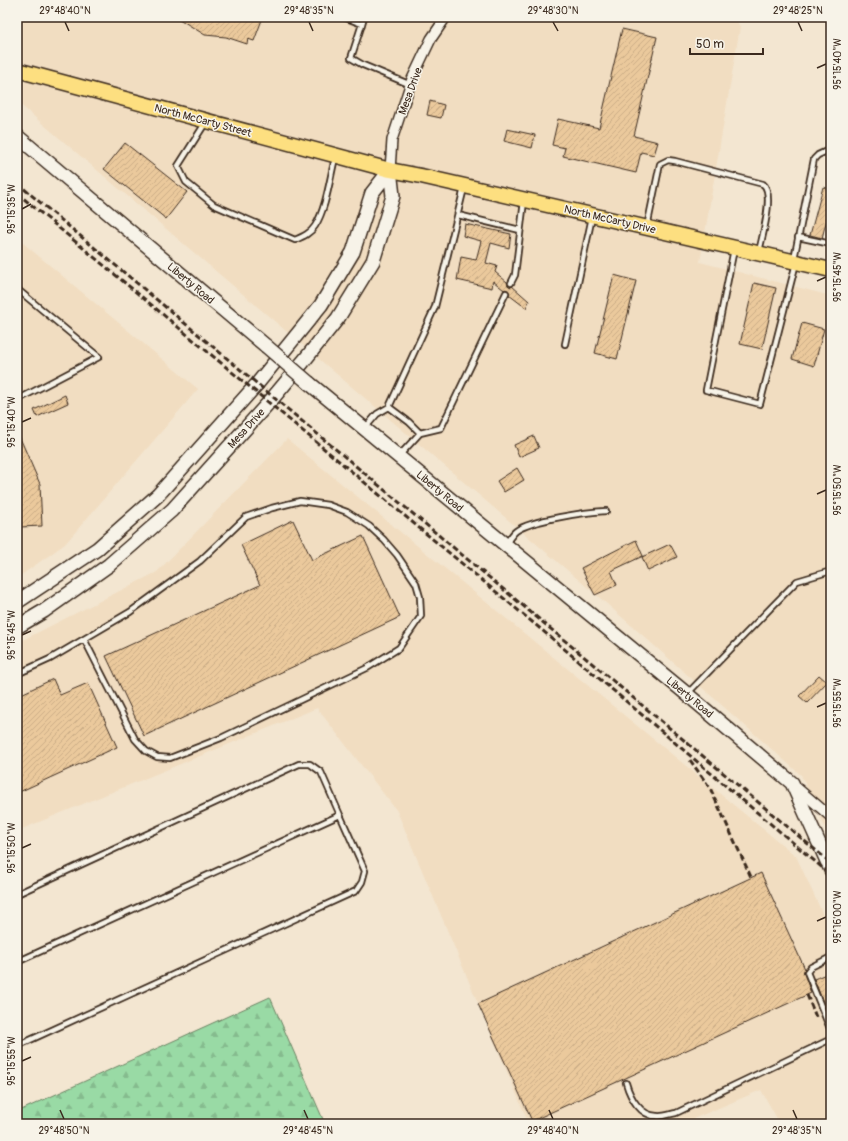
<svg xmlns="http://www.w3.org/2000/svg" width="848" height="1141" font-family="Pangolin,sans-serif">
<defs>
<pattern id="forest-firs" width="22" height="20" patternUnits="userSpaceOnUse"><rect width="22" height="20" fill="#99daa5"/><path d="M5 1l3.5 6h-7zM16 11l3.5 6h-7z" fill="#85bb8e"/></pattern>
<pattern id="building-hatch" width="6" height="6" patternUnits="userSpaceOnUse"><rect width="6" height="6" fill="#ebc99c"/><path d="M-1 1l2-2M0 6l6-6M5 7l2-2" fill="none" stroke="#caad86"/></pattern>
</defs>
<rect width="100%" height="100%" fill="#f3e6d1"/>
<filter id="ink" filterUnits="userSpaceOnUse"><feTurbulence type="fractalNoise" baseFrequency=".025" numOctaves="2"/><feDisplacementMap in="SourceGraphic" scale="8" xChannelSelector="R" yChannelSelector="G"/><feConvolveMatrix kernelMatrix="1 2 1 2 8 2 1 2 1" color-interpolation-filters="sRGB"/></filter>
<g filter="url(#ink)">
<!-- built -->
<path fill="#f1ddc1" d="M17,17H735L740,27L700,262L831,296V840L801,775L607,604L17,102Z
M17,238L198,389L65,544L17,578Z
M287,439L796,856L831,932V1124H780L761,1090L681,1124H529L397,811L317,708L17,831V643L157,572Z"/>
<!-- forest -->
<path fill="url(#forest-firs)" stroke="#6a8262" d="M270,997L325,1124H17V1112Z"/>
<!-- building -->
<path fill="url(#building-hatch)" stroke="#3b2a1e" d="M176,17H263L254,41L248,39L247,44L226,37L205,35Z
M622,29L657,37L634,136L658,142L654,155L641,152L636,173L563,156L565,148L552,145L558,119L599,128Z
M430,101L444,105L441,118L427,115Z
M507,129L535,135L532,148L504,141Z
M125,143L187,192L166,219L104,169Z
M823,187L831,189V212L829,211L822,238L810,235Z
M465,224L511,234L509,248L491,243L486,263L497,266L495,272L507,282L509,286H512L529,301L526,308L509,295L508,290H504L493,281L492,288L457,280L461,257L476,260L481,241L463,236Z
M614,275L636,281L617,359L595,353Z
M754,283L776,288L762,349L740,344Z
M802,323L824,329L814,366L792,359Z
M65,395L68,403L37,417L34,410Z
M17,431L40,484L42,526L20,527L17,485Z
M534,436L539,448L519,457L514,445Z
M517,468L524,480L504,492L497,481Z
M293,520L312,560L363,536L400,617L144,736L106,656L260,585L241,545Z
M636,540L643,556L611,571L617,585L595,595L581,568Z
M670,544L677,557L648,571L642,557Z
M819,675L827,682L807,703L799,696Z
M53,679L60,695L88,683L117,747L17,793V696Z
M761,873L805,969L804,973L811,993L532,1121L478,1004Z
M831,972V1005L825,1007L814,979Z"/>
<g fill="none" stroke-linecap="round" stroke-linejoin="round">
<defs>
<path id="lane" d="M344,17L362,24L364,17
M362,24L351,58L363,65L411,85
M206,122L178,166L186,182L214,205L295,240C302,237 310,234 315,226C326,209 330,178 335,158
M458,215L520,230
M647,227L660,164L668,160L675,161L763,184C775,193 762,237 759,252
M798,237L831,244
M734,249L706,390L760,404L796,263
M794,259L814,159L818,155L831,149
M511,283L515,275L524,201
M17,289L99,357L17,400
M565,344L592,217
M389,407L435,307L464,188
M366,427L377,414L389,407L409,422L420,433
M399,456L420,433L441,428L506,293
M506,543C509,540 512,534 516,531C531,520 586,512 606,511
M17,674L50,659L130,612L200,561L246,517L272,508L300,501L328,505L347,512L369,526L384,540L397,555L416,583L420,597L421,616L399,648L367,668L221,738L170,758L157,757L146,751L135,739L84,639
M688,693L797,581L831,571
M17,894L299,764H310L321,772L340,815
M17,952L21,960
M831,957L811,967L807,972L831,1031
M17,962L340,815L365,871L362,882L356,891L17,1046
M626,1083C630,1097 640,1116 657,1116C663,1117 670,1114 676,1113L831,1039"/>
<path id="street" d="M390,170L392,140L412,79L431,39L446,17
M796,787L831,817"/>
<path id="secondary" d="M17,136L266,346
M309,383L682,690L792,783L831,870
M17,602L97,549L158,495L257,384L321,305L353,252L372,193L390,170
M17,627L44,611L109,565L172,510L272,399L303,362L338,318L373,261L393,196L390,170"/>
<path id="primary" d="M17,70L390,170L421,176L831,270"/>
</defs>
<!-- lane casing -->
<use href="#lane" stroke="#3b2a1e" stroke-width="8"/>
<!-- street casing -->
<use href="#street" stroke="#3b2a1e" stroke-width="12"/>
<!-- secondary casing -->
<use href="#secondary" stroke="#3b2a1e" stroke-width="16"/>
<!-- primary casing -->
<use href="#primary" stroke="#3b2a1e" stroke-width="17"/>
<!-- lane -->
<use href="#lane" stroke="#f7f3e8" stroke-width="4.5"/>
<!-- street -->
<use href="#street" stroke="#f7f3e8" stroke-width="9"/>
<!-- secondary -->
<use href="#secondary" stroke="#f7f3e8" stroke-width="13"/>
<!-- primary -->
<use href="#primary" stroke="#fddf80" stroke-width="14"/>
<!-- rail -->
<path stroke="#3b2a1e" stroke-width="3" stroke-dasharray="6 3" stroke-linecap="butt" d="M17,183L831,863
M17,193L549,636L831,875
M690,760L710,788L751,877
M807,995L816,1017"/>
<defs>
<path id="secondary-bridge" d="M266,346L309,383"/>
</defs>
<!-- secondary-bridge casing -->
<use href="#secondary-bridge" stroke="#3b2a1e" stroke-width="16" stroke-linecap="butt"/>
<!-- secondary-bridge -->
<use href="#secondary-bridge" stroke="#f7f3e8" stroke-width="13"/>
</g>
</g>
<!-- ticks -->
<path fill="none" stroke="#3b2a1e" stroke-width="1.5" d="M65,22L69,31M309,22L313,31M553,22L558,31M798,22L802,31M817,68L826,64M22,209L31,204M817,281L826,277M22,422L31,418M817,494L826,490M22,635L31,631M817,707L826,703M22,848L31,844M817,921L826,917M22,1061L31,1057M60,1110L64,1119M304,1110L308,1119M549,1110L553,1119M793,1110L797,1119"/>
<g text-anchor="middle" stroke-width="3" stroke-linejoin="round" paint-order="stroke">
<!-- street labels -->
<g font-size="11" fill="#3b2a1e" stroke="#f7f3e8">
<text transform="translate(410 91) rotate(-70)" y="4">Mesa Drive</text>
<text transform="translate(203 120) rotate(15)" y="4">North McCarty Street</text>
<text transform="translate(610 219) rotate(13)" y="4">North McCarty Drive</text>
<text transform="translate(191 283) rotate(40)" y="4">Liberty Road</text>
<text transform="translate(246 428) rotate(-48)" y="4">Mesa Drive</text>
<text transform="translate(440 491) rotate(40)" y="4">Liberty Road</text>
<text transform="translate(690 697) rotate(40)" y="4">Liberty Road</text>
</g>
</g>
<!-- margin -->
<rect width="848" height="1141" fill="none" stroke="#f7f3e8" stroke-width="44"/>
<!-- scale -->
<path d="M690 48v6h73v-6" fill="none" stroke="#3b2a1e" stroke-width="2"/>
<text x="696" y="48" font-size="12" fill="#3b2a1e" stroke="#f7f3e8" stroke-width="3" paint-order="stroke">50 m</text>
<rect x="22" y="22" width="804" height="1097" fill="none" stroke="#3b2a1e" stroke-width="1.5"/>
<g font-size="10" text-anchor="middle" fill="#3b2a1e">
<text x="65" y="14">29°48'40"N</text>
<text x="309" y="14">29°48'35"N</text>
<text x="553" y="14">29°48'30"N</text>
<text x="798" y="14">29°48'25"N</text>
<text transform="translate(837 64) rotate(-90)" y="4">95°15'40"W</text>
<text transform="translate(11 209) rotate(-90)" y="4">95°15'35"W</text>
<text transform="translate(837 277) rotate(-90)" y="4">95°15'45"W</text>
<text transform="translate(11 422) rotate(-90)" y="4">95°15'40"W</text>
<text transform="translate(837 490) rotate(-90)" y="4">95°15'50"W</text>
<text transform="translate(11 635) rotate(-90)" y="4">95°15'45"W</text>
<text transform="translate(837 703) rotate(-90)" y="4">95°15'55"W</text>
<text transform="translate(11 848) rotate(-90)" y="4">95°15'50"W</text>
<text transform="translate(837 917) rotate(-90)" y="4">95°16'00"W</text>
<text transform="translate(11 1061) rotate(-90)" y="4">95°15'55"W</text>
<text x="64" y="1134">29°48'50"N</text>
<text x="308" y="1134">29°48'45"N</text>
<text x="553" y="1134">29°48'40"N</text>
<text x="797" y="1134">29°48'35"N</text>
</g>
</svg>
